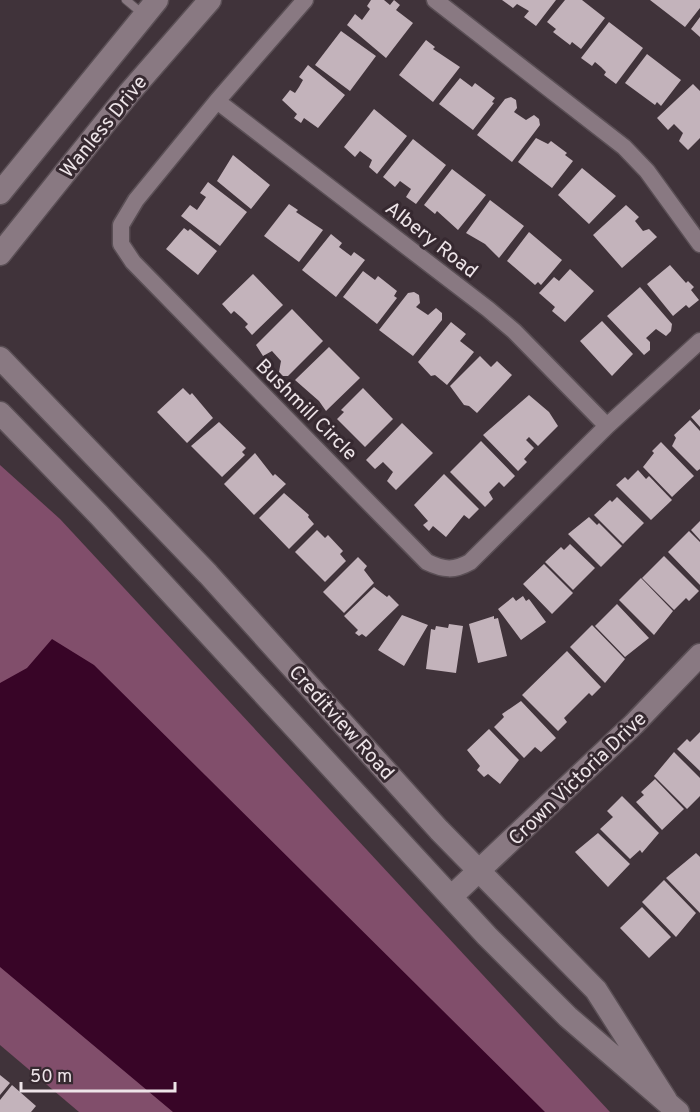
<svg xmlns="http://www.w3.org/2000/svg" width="700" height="1112" font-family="Overpass,sans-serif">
<rect width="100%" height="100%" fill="#40333a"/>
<!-- green -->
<path fill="#814e6b" d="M0,465L60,519L610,1112H79L0,1045Z"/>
<!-- water -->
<path fill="#380527" d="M52,639L94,665L545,1112H173L0,967V683L27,668Z"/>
<!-- building -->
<path fill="#c3b3bb" d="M371,0H384L390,5L394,0L400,5L396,10L413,23L386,58L347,25L355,14L362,20L370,9L367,6Z
M502,0H556L536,26L524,17L529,11L517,4L513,8Z
M565,0H582L605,18L581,49L572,42L570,45L553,32L556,29L547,22Z
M650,0H700V8L685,27Z
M700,17V37L691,29Z
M609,22L643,48L616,84L604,75L606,72L601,67L595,62L592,66L581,58Z
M341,31L376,56L350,91L315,65Z
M426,40L435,47L433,49L460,67L433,102L399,75Z
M647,54L681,80L661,106L657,102L655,105L625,83Z
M308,65L345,95L318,128L304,118L301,123L294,118L297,114L282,100L290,90L295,93L299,87L303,80L299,77Z
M460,78L472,87L475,83L495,98L492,102L494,103L473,130L439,104Z
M693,84L700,91V138L688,150L679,141L683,133L674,124L668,130L657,118Z
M511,97L516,100L517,108L514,112L526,120L534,115L539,119L540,125L512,162L477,135L505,99Z
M374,109L407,136L377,174L369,167L372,160L360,151L355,157L344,147Z
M536,138L548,144L551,141L567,153L565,155L573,161L552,188L518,162Z
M413,139L446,165L416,204L406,197L411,189L400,181L395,187L383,177Z
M233,155L270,185L251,209L217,181Z
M582,168L616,196L589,224L558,195Z
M452,169L486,195L458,230L437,211L435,214L424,205Z
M208,182L247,212L220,246L181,216L190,205L197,210L206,197L200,193Z
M490,200L524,226L499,258L485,244L466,233Z
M289,204L298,210L296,212L323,230L299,262L264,236Z
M626,205L639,217L635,221L643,231L649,229L657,237L622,268L593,235Z
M184,228L188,231L190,229L217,251L198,275L166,249Z
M529,232L562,260L541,285L538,282L535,285L507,261Z
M331,234L342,243L339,247L351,256L354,252L365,260L336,297L302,270Z
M670,265L686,283L688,281L694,287L691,290L699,300L689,308L686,305L673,316L647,284Z
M570,269L594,291L565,322L552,311L555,307L539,293L554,277L559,281Z
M363,271L375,280L378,276L397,291L394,296L397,298L377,324L343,297Z
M253,274L283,305L252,335L245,327L248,324L242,318L234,311L231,314L222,304Z
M640,287L672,324L671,331L666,336L656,329L646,338L650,342V350L644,355L607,316Z
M414,292L419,295L420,303L416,307L428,315L436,308L442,313V320L413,356L379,330L408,293Z
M292,309L323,341L288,376H283L279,372L281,361L272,351L263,356L256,345Z
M602,321L633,354L612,376L580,341Z
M451,322L466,334L460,341L474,352L447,385L435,375L431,376L418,362Z
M329,347L360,378L326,411L319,401L295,380Z
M480,356L491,367L497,361L512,375L477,413L469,406L464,405L450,386Z
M183,388L190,395L192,393L213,418L187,443L157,412Z
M363,388L393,419L365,447L337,419L344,412L341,410Z
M529,395L549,412L558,426L538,446L529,437L526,440L534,448L524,459L527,462L518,471L483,435Z
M700,409V427L691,417Z
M690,420L700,431V469L697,471L672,446L676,438L674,435Z
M219,422L246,448L242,452L245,455L222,477L191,446Z
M402,423L433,453L396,490L387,481L393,472L383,462L375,469L366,460Z
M481,441L515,476L504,487L499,482L489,492L493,499L485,507L450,472Z
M661,442L694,476L672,497L643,467L654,453L652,451Z
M255,453L273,476L275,474L286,484L254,515L224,484Z
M638,470L646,479L649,476L672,500L651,520L616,485L625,477L628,480Z
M444,474L479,509L469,519L464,515L446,537L433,526L429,531L423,525L428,521L414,505Z
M284,493L309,515L308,517L314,524L289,549L259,518Z
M617,497L644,523L623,544L594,515L610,500L612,502Z
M589,517L597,525L599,523L622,546L601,567L568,534Z
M700,521V540L691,530Z
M317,530L325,538L328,535L343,551L340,554L346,561L325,582L295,552Z
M689,531L700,542V585L668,552Z
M570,544L595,568L573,590L545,562L561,547L564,550Z
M664,556L699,591L689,601L686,598L674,610L642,578Z
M358,557L367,566L364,570L374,583L344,613L323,592Z
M544,564L573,593L552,614L523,584Z
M641,578L673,611L654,635L619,600Z
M374,587L387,597L389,595L399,605L366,637L362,634L359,636L355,633L358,630L344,616Z
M523,596L526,601L529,599L546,622L521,640L498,609L513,597L516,601Z
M617,604L649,638L625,657L595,626Z
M402,615L428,625L404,666L378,650Z
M494,616V619L498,618L507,656L478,663L469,624Z
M449,624L463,626L456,673L426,669L431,629L435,630L436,626L448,628Z
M592,625L625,659L605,683L570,647Z
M567,651L601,687L592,696L589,693L564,718L567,722L558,731L522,695Z
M521,701L556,738L541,752L535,747L524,758L494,727L504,717L502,714Z
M489,729L519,760L500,784L488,774L484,777L477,770L480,766L467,750Z
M700,732V771L677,749L687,739L690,742Z
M674,752L700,778V796L687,809L654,776Z
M655,779L684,809L662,830L636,802L644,795L641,792Z
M622,796L659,833L642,853L640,850L630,859L600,829L613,817L607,811Z
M598,833L630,864L608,887L575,852Z
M696,853L700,857V913L666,878Z
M664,880L696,913L676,937L642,902Z
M642,907L671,937L649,958L620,928Z
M0,1075L10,1083L0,1095Z
M12,1085L36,1106L31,1112H0V1100Z"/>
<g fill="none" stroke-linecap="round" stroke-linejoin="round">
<defs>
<path id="lane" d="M126,0L144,15"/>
<path id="street" d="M305,0L217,101L136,200L121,225V244L133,262L427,562C444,570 454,571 470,562L607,426L700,341
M435,0L624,147L647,171L700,244
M217,101L488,309L514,331L607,426"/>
<path id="secondary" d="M0,193L157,0
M0,254L129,93L210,0
M0,358L208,574L439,830L596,990L666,1100
M0,413L99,515L487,936L568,1017L678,1112
M451,897L634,724L700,655"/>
</defs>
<!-- lane casing -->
<use href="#lane" stroke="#5a4f55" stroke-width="10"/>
<!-- street casing -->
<use href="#street" stroke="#5a4f55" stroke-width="19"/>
<!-- secondary casing -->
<use href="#secondary" stroke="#5a4f55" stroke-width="25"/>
<!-- lane -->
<use href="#lane" stroke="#897982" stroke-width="8"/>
<!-- street -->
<use href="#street" stroke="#897982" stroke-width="16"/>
<!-- secondary -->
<use href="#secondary" stroke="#897982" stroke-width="22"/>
</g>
<g text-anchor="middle" stroke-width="6" stroke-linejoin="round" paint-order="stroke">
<!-- street labels -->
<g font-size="20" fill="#ede4e8" stroke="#362930">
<text transform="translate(103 126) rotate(-51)" y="7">Wanless Drive</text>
<text transform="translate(432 239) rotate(38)" y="7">Albery Road</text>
<text transform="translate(307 409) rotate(45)" y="7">Bushmill Circle</text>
<text transform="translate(342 722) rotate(48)" y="7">Creditview Road</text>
<text transform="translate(577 778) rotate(-44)" y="7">Crown Victoria Drive</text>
</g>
</g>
<!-- scale -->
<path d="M21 1082v9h154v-9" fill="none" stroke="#ede4e8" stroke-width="3"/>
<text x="30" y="1082" font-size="18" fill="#ede4e8" stroke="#362930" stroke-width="4.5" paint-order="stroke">50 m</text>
</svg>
